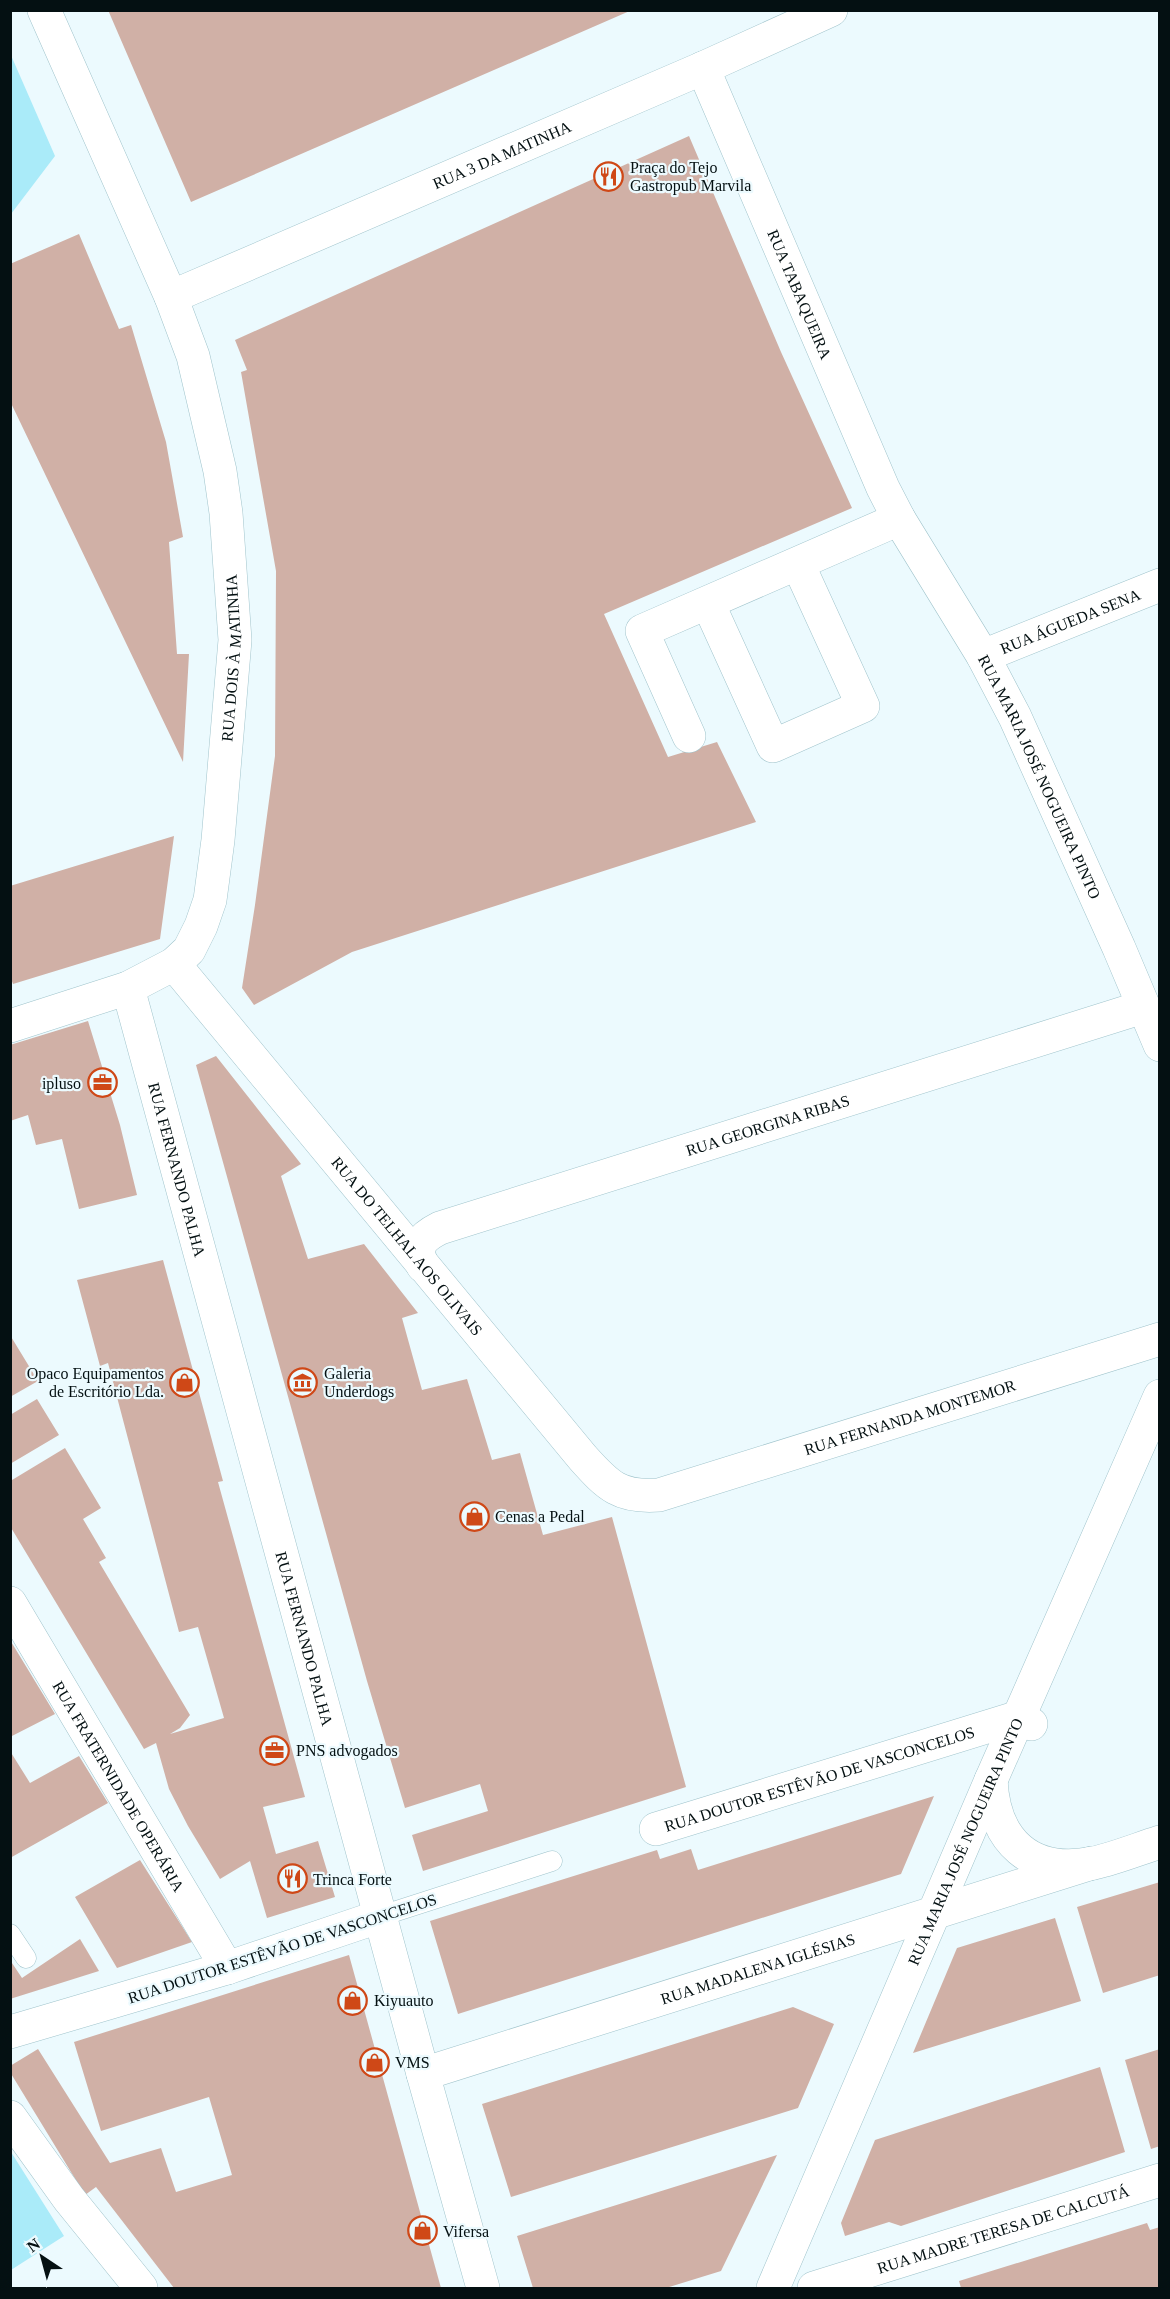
<svg xmlns="http://www.w3.org/2000/svg" width="1170" height="2299" font-family="'Times New Roman',serif">
<rect width="100%" height="100%" fill="#ecfafe"/>
<!-- green -->
<path fill="#aaebf9" d="M10,53L55,156L11,214H10Z
M11,2152L64,2236L11,2270H10Z"/>
<!-- building -->
<path fill="#d0b0a6" d="M108,10H632L191,202Z
M689,136L781,352L852,508L604,614L668,757L717,742L756,822L352,952L254,1005L242,988L255,905L275,756L276,571L241,372L247,370L235,340Z
M79,234L119,329L131,325L166,442L183,537L169,542L177,654H189L183,762L10,401V264Z
M174,836L160,939L13,984L10,976V886Z
M88,1021L120,1125L137,1195L79,1209L62,1139L36,1145L28,1115L10,1121V1045Z
M216,1056L301,1164L281,1176L308,1259L364,1244L418,1313L402,1318L422,1390L467,1379L492,1460L520,1453L543,1535L612,1517L686,1787L423,1871L412,1835L488,1811L480,1784L405,1808L367,1681L196,1065Z
M163,1260L223,1481L218,1482L305,1797L263,1807L276,1854L318,1841L335,1897L267,1918L250,1861L220,1879L188,1826L169,1789L156,1743L144,1749L10,1526V1477L12,1480L65,1448L101,1508L83,1519L106,1558L99,1562L190,1715L180,1728L170,1734L224,1718L198,1627L179,1632L108,1363L100,1366L77,1280Z
M10,1335L38,1381L10,1397Z
M37,1399L59,1435L10,1464V1415Z
M10,1640L55,1714L10,1737Z
M10,1751L30,1783L79,1756L108,1803L10,1858Z
M934,1796L901,1874L458,2014L430,1921L657,1850L660,1859L691,1849L698,1870Z
M140,1860L192,1942L117,1968L75,1897Z
M1160,1882V1975L1103,1993L1077,1907Z
M1055,1918L1081,2001L913,2053L957,1948Z
M80,1939L99,1971L10,1999V1960L22,1978Z
M349,1955L441,2288H174L96,2187L85,2195L10,2072V2066L38,2049L110,2163L161,2148L176,2192L232,2175L209,2097L101,2131L74,2042Z
M793,2007L834,2024L798,2108L511,2197L482,2104Z
M1160,2049V2146L1151,2149L1125,2060Z
M1100,2067L1125,2152L901,2226L889,2222L845,2236L841,2223L875,2140Z
M777,2155L721,2271L666,2288H533L517,2236Z
M1147,2223L1150,2230L1160,2227V2288H961L959,2281Z"/>
<g fill="none" stroke-linecap="round" stroke-linejoin="round">
<defs>
<path id="lane" d="M381,1916L552,1861
M10,1934L26,1958"/>
<g id="street">
<path id="s1" d="M703,68L883,488L899,519L983,656L1015,717L1119,948L1160,1045"/>
<path id="s2" d="M171,297L703,68L831,10"/>
<path d="M708,603L773,746L863,706L798,564"/>
<path id="s3" d="M983,656L1160,585"/>
<path d="M689,736L642,631L899,519"/>
<path id="s4" d="M174,964L583,1458C608,1486 620,1498 659,1495L1160,1339"/>
<path id="s5" d="M128,988L423,2074L483,2288"/>
<path id="s6" d="M10,1026L128,988L174,964L189,950L201,926L210,900L218,840L235,640L226,513L220,471L193,356L171,297L44,10"/>
<path id="s7" d="M423,1266C413,1246 422,1237 440,1228L1143,1007"/>
<path id="s8" d="M10,1603L227,1968"/>
<path d="M991,1780C994,1841 1030,1876 1094,1863C1116,1858 1138,1849 1160,1842"/>
<path id="s9" d="M656,1829L1019,1717L1031,1724"/>
<path d="M10,2032L227,1968L381,1916"/>
<path id="s10" d="M423,2074L1092,1863"/>
<path d="M10,2117L69,2199L141,2288"/>
<path id="s11" d="M773,2288L991,1780L1160,1396"/>
<path id="s12" d="M814,2288L1160,2180"/>
</g>
</defs>
<!-- lane casing -->
<use href="#lane" stroke="#a0c4cc" stroke-width="21"/>
<!-- street casing -->
<use href="#street" stroke="#a0c4cc" stroke-width="34"/>
<!-- lane -->
<use href="#lane" stroke="#fff" stroke-width="20"/>
<!-- street -->
<use href="#street" stroke="#fff" stroke-width="33"/>
</g>
<!-- icons -->
<defs>
<symbol id="restaurant-ring" viewBox="-11 -11 22 22"><circle r="9.5" fill="#ecfafe" stroke="#cf4817" stroke-width="1.5"/><path d="M-5-6h1v4h1v-4h1v4h1v-4h1v5L-1.5 .5V6h-2V.5L-5-1ZM5-6V6H3V1.5H1.5Q1.5-4 5-6Z" fill="#cf4817"/></symbol>
<symbol id="office-ring" viewBox="-11 -11 22 22"><circle r="9.5" fill="#ecfafe" stroke="#cf4817" stroke-width="1.5"/><path d="M-6-3h4V-5.5h4V-3h4V5H-6ZM-1-4.5V-3h2v-1.5ZM-6 0V1H6V0Z" fill="#cf4817"/></symbol>
<symbol id="shop-ring" viewBox="-11 -11 22 22"><circle r="9.5" fill="#ecfafe" stroke="#cf4817" stroke-width="1.5"/><path d="M-5-2.5h2.3a2.7 3.5 0 0 1 5.4 0H5L5.5 6h-11ZM-1.5-2.5h3a1.5 2.3 0 0 0-3 0Z" fill="#cf4817"/></symbol>
<symbol id="museum-ring" viewBox="-11 -11 22 22"><circle r="9.5" fill="#ecfafe" stroke="#cf4817" stroke-width="1.5"/><path d="M0-6L6-3V-2H-6V-3ZM-5-1h2V3h-2ZM-1-1h2V3h-2ZM3-1h2V3H3ZM-6 4H6V6H-6Z" fill="#cf4817"/></symbol>
</defs>
<g fill-rule="evenodd">
<use href="#restaurant-ring" x="592" y="160" width="33" height="33"/>
<use href="#office-ring" x="86" y="1066" width="33" height="33"/>
<use href="#shop-ring" x="168" y="1366" width="33" height="33"/>
<use href="#museum-ring" x="286" y="1366" width="33" height="33"/>
<use href="#shop-ring" x="458" y="1500" width="33" height="33"/>
<use href="#office-ring" x="258" y="1734" width="33" height="33"/>
<use href="#restaurant-ring" x="276" y="1862" width="33" height="33"/>
<use href="#shop-ring" x="336" y="1984" width="33" height="33"/>
<use href="#shop-ring" x="358" y="2046" width="33" height="33"/>
<use href="#shop-ring" x="406" y="2214" width="33" height="33"/>
</g>
<g text-anchor="middle" stroke-width="4.5" stroke-linejoin="round" paint-order="stroke">
<!-- street labels -->
<g font-size="16" fill="#041012" stroke="#ecfafe">
<text dy="6" stroke="none"><textPath href="#s2" startOffset="360">RUA 3 DA MATINHA</textPath></text>
<text dy="6" stroke="none"><textPath href="#s1" startOffset="246">RUA TABAQUEIRA</textPath></text>
<text dy="6" stroke="none"><textPath href="#s3" startOffset="94">RUA ÁGUEDA SENA</textPath></text>
<text dy="6" stroke="none"><textPath href="#s6" startOffset="494">RUA DOIS À MATINHA</textPath></text>
<text dy="6" stroke="none"><textPath href="#s1" startOffset="786">RUA MARIA JOSÉ NOGUEIRA PINTO</textPath></text>
<text dy="6" stroke="none"><textPath href="#s7" startOffset="392">RUA GEORGINA RIBAS</textPath></text>
<text dy="6" stroke="none"><textPath href="#s5" startOffset="188">RUA FERNANDO PALHA</textPath></text>
<text dy="6" stroke="none"><textPath href="#s4" startOffset="366">RUA DO TELHAL AOS OLIVAIS</textPath></text>
<text dy="6" stroke="none"><textPath href="#s4" startOffset="993">RUA FERNANDA MONTEMOR</textPath></text>
<text dy="6" stroke="none"><textPath href="#s5" startOffset="674">RUA FERNANDO PALHA</textPath></text>
<text dy="6" stroke="none"><textPath href="#s9" startOffset="171">RUA DOUTOR ESTÊVÃO DE VASCONCELOS</textPath></text>
<text dy="6" stroke="none"><textPath href="#s8" startOffset="213">RUA FRATERNIDADE OPERÁRIA</textPath></text>
<text dy="6" stroke="none"><textPath href="#s11" startOffset="486">RUA MARIA JOSÉ NOGUEIRA PINTO</textPath></text>
<text transform="translate(282 1948) rotate(-18)" y="6">RUA DOUTOR ESTÊVÃO DE VASCONCELOS</text>
<text dy="6" stroke="none"><textPath href="#s10" startOffset="351">RUA MADALENA IGLÉSIAS</textPath></text>
<text dy="6" stroke="none"><textPath href="#s12" startOffset="198">RUA MADRE TERESA DE CALCUTÁ</textPath></text>
</g>
<!-- poi labels -->
<g font-size="16" fill="#041012" stroke="#ecfafe" text-anchor="start">
<text x="630" y="173">Praça do Tejo<tspan x="630" dy="18">Gastropub Marvila</tspan></text>
<text x="81" y="1089" text-anchor="end">ipluso</text>
<text x="164" y="1379" text-anchor="end">Opaco Equipamentos<tspan x="164" dy="18">de Escritório Lda.</tspan></text>
<text x="324" y="1379">Galeria<tspan x="324" dy="18">Underdogs</tspan></text>
<text x="495" y="1522">Cenas a Pedal</text>
<text x="296" y="1756">PNS advogados</text>
<text x="313" y="1885">Trinca Forte</text>
<text x="374" y="2006">Kiyuauto</text>
<text x="395" y="2068">VMS</text>
<text x="443" y="2237">Vifersa</text>
</g>
</g>
<!-- border -->
<rect width="1170" height="2299" fill="none" stroke="#041012" stroke-width="24"/>
<!-- north arrow -->
<g transform="translate(42 2257) rotate(324)" stroke="#ecfafe" stroke-width="4.5" paint-order="stroke">
<path d="M0-4.5L10 22L0 15L-10 22Z" fill="#041012"/>
<text y="-9" font-size="16" font-weight="bold" text-anchor="middle" fill="#041012">N</text>
</g>
</svg>
